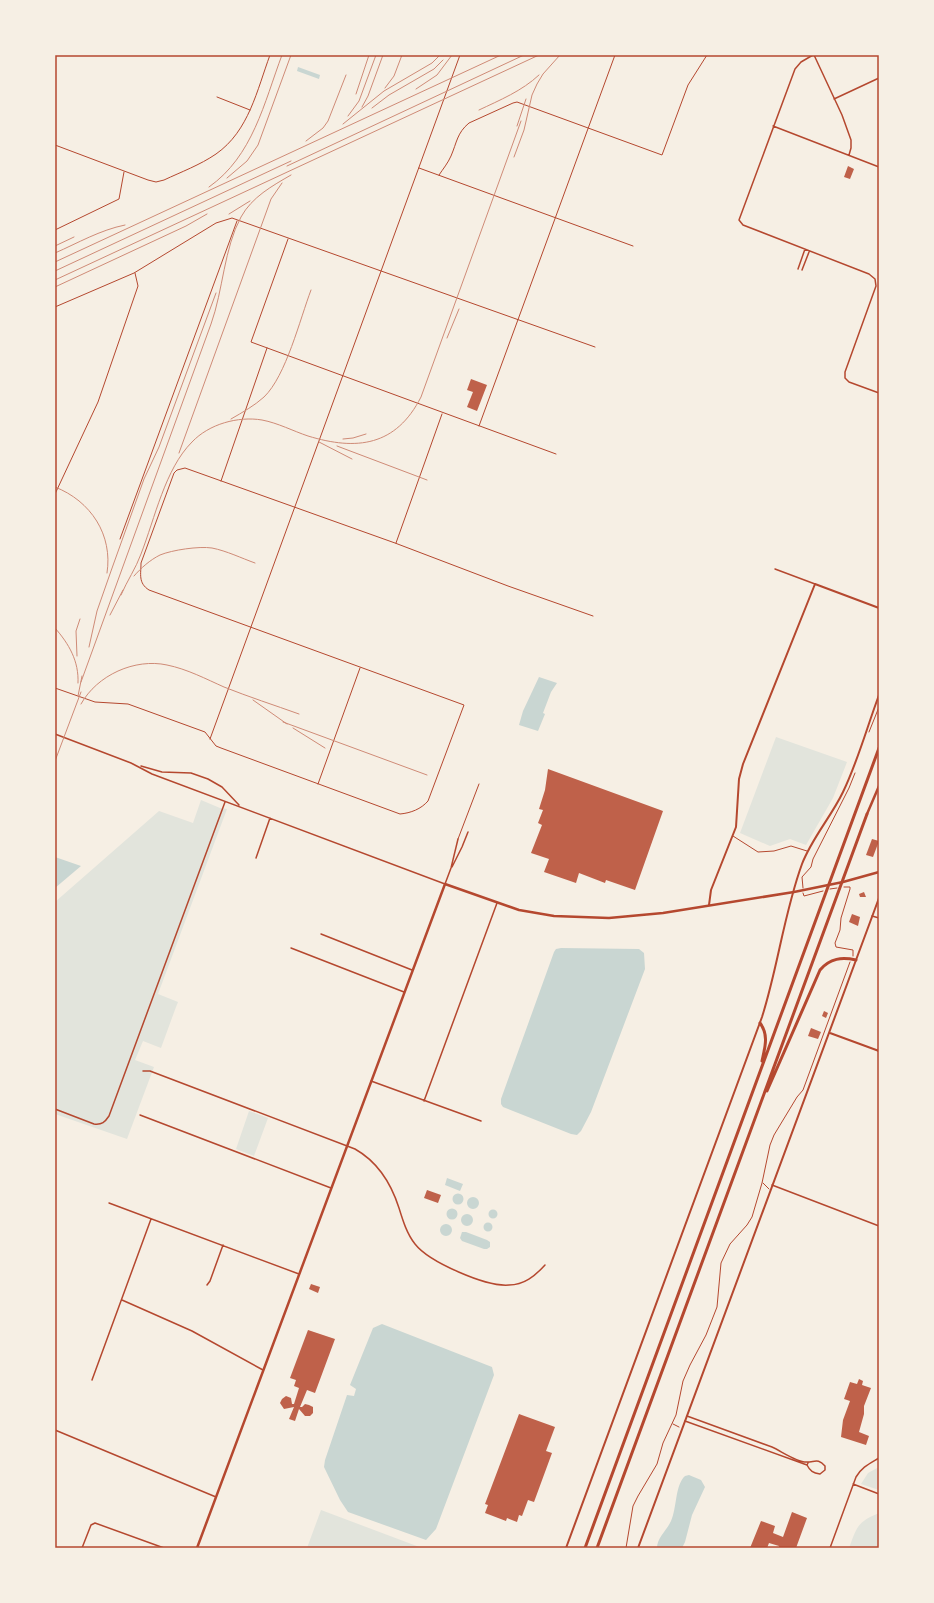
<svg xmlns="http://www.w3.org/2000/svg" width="934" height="1603" font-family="'Public Sans',sans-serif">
<rect width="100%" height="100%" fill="#f6efe4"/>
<!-- green -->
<path fill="#e2e4dc" d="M776,737L847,762L833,798L806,845L790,839L770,846L740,833Z
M201,800L220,808L227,809L158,994L178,1002L176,1007L161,1048L143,1041L135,1060L154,1067L127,1139L55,1114V902L159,811L193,823Z
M249,1111L268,1118L254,1156L236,1149Z
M879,1467V1490L861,1484L868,1473Z
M321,1510L422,1548H307Z
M879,1513V1548H849C857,1527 857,1522 879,1513Z"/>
<!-- water -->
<path fill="#c9d6d2" d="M298,67L320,75L319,79L297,71Z
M539,677L557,683L551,692L543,713L545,714L538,731L519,725L523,711Z
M55,857L81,866L55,888Z
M561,948L639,949L644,953L645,969L591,1112L581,1131L577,1135L571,1134L503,1107L501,1104V1099L554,952L556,949Z
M447,1178L463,1184L460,1191L445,1185Z
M452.5 1199a5.5 5.5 0 1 1 11 0a5.5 5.5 0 1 1-11 0Z
M467 1203a6 6 0 1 1 12 0a6 6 0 1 1-12 0Z
M446.5 1214a5.5 5.5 0 1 1 11 0a5.5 5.5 0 1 1-11 0Z
M488.5 1214a4.5 4.5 0 1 1 9 0a4.5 4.5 0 1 1-9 0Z
M461 1220a6 6 0 1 1 12 0a6 6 0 1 1-12 0Z
M483.5 1227a4.5 4.5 0 1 1 9 0a4.5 4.5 0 1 1-9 0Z
M440 1230a6 6 0 1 1 12 0a6 6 0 1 1-12 0Z
M462,1232H466L487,1240L490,1242V1247L487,1249H484L462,1241L460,1238Z
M382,1324L492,1367L494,1375L436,1529L426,1540L348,1512L340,1500L324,1467L325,1460L347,1395L354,1396L356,1389L350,1385L373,1328Z
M689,1475L701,1480L705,1487L692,1515L685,1542L682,1548H657C657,1538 667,1530 671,1521C677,1508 675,1485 685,1476Z"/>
<!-- building -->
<path fill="#bf614a" d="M848,166L854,169L850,179L844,177Z
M471,379L487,385L477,411L467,407L473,392L467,390Z
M548,769L663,811L635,890L606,880L605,883L579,873L576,883L544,872L549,859L531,853L542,825L538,823L543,810L539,809L545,790Z
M872,839L879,841L873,857L866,855Z
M864,892L866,897H860L859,894Z
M852,914L860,917L858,926L849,922Z
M824,1011L828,1013L826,1018L822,1016Z
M811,1028L821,1032L818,1039L808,1036Z
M427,1190L441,1195L438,1203L424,1198Z
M311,1284L320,1287L318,1293L309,1289Z
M308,1330L335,1339L315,1393L307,1390L300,1407H302L305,1404L309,1405L313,1407V1413L310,1416H305L299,1409L295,1421L289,1419L294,1407L284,1409L280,1403L282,1399L286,1396L291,1398L292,1404H294L299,1388L294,1386L296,1380L290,1378Z
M859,1379L863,1381L862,1385L871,1388L864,1406V1414L859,1432L869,1436L866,1445L841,1437L843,1420L850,1401L844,1399L850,1382L857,1384Z
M519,1414L555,1427L546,1451L552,1453L534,1502L528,1500L522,1516L519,1515L517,1522L507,1518L506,1521L485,1513L488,1505L485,1504Z
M792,1512L807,1518L796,1548H779V1546L769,1543L767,1548H750L761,1521L775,1526L773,1533L783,1537Z"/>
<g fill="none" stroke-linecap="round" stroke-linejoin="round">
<!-- path -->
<path stroke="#b5482f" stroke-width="1" d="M869,732L879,707
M844,887H850V889L841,918L840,930L835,943L836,947L853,950V956
M803,888L802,877L811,867L813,859L849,788L855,773
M830,889L837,888
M803,893L804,896L823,891
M763,1183L769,1189
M673,1424L679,1427
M626,1548L633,1506L638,1496L657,1464L663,1443L676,1415L683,1381L690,1365L706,1335L717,1307L721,1263L730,1244L747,1225L752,1217L762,1183L770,1145L774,1135L797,1097L803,1090L850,962"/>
<!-- service -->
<path stroke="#b5482f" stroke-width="1" d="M217,97L250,110
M55,145L148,180L156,182L164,180C181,172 200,165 216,154C249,131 257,90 270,55
M419,168L633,246
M439,175C443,169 448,163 451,156C457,142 457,133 469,123L513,103L517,102L662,155L688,85L707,55
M55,230L119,199L124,172
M288,239L251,342L556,454
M55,307L134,273L216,223L232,218L595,347
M479,426L615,55
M221,481L267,348
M55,494L98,402L138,286L135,273
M120,539L237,221
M396,543L442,414
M55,688L95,702L128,704L205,732L216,746L221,748L400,814C411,813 421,809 428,801L464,705L149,590C138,583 141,574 141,563L174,473L177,470L185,468L395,543L508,586L593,616
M210,739L460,55
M318,784L360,668
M733,836L758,852L774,851L791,846L807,851
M458,839L479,784"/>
<!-- minor -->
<path stroke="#b5482f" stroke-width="1.5" d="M813,55L801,62L795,69L739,220L743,225L869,274L875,279L876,286L845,372V378L849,382L879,393
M814,55L842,115L851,140V148L849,155
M834,99L879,78
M773,126L879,167
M798,269L805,249
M802,270L809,252
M775,569L815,584
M55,734L131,763L152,774L445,884L451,868L458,839
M141,766L162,772L191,773L208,779L222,787L239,805
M256,858L270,818
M452,867L462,847L468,832
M872,916L879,918
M321,934L412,970
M291,948L404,992
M878,1051L879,1047
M143,1071H150L355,1149C378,1162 391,1183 399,1208C403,1221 407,1234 415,1244C429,1262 486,1287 509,1285C524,1285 535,1276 545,1265
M371,1081L481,1121
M424,1101L497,903
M55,1109L94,1124C102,1125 105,1122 109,1116L225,802
M140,1115L331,1188
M772,1185L879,1226
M109,1203L299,1274
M207,1285L210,1281L223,1245
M122,1300L192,1331L263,1370
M92,1380L151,1219
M687,1416L772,1447C781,1451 798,1463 807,1462C815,1462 818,1458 825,1466V1470L820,1474C813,1473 810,1471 807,1465L808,1463
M685,1421L807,1465
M55,1430L216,1497
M853,1484L879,1494
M82,1548L91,1525L95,1523L164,1548
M830,1548L856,1477C862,1467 869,1464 879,1458"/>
<!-- tertiary -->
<path stroke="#b5482f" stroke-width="2" d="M709,905L711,890L736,827L739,779L743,764L815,584L879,608
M830,1033L879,1051
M566,1548L762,1017C778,967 784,913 802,864C812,838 831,817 843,792C858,761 867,727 879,695
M638,1548L879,898"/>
<!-- secondary -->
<path stroke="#b5482f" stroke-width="2.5" d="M197,1548L445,884L519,910L554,916L609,918L663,913L794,892L843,882L879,872"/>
<!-- trunk -->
<path stroke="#b5482f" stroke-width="2.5" d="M867,814L879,786"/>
<!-- motorway -->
<path stroke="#b5482f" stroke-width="3" d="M760,1023C769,1035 765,1047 762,1061
M767,1091L820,970C830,958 842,957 856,960
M585,1548L879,748
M597,1548L867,814"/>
<!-- rail -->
<path stroke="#cf8b77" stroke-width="1" d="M385,88L394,76L402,55
M416,89L437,75L452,55
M356,94L369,55
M362,107L368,96L383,55
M372,108L389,95L434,69L443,60
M479,110C500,100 522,91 539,75
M348,116L359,101L376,55
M343,124L384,91L432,63L440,55
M517,126L526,99
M306,141L323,128L328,121L346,75
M514,157L524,130L532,95L537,84L543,74L560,55
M287,166L524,55
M227,178L247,161L258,145L291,55
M209,187C253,156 264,103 282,55
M229,214L250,201
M55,246L74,237
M55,253C78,243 100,230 125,225
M55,262L501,55
M55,271L291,161
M55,280L539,55
M55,287L186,226L207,214
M447,338L459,309
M231,419C243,412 254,406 264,397C286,376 300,319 311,290
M343,439L353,438L366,434
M319,442L352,459
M337,446L427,480
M179,453L271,199L282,183
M55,487C91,501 113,535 107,573
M134,576C141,568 150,560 160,555C172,550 199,546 212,548C227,551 241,558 255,563
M121,595C127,581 136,568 141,554C155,518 165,469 192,442C209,424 238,416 262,420C278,423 293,431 308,436C357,451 396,446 421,397L521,121
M110,615L123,590
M55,628C69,644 79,661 78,683
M89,647L97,611L111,571L144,479L159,447L216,293
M77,656L76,631L80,619
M81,682C124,563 168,443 211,324C223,291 224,248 241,217C252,197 272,186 291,175
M78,696L82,676
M253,700L287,724
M81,704C97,675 135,658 167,665C187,669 206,679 224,687C249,697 274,705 299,714
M283,722L427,775
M293,728L325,748
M55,761L81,692"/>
</g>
<!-- border -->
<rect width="934" height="1603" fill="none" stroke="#f6efe4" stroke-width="112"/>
<rect x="56" y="56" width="822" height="1491" fill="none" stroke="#b5482f" stroke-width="1.5"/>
</svg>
